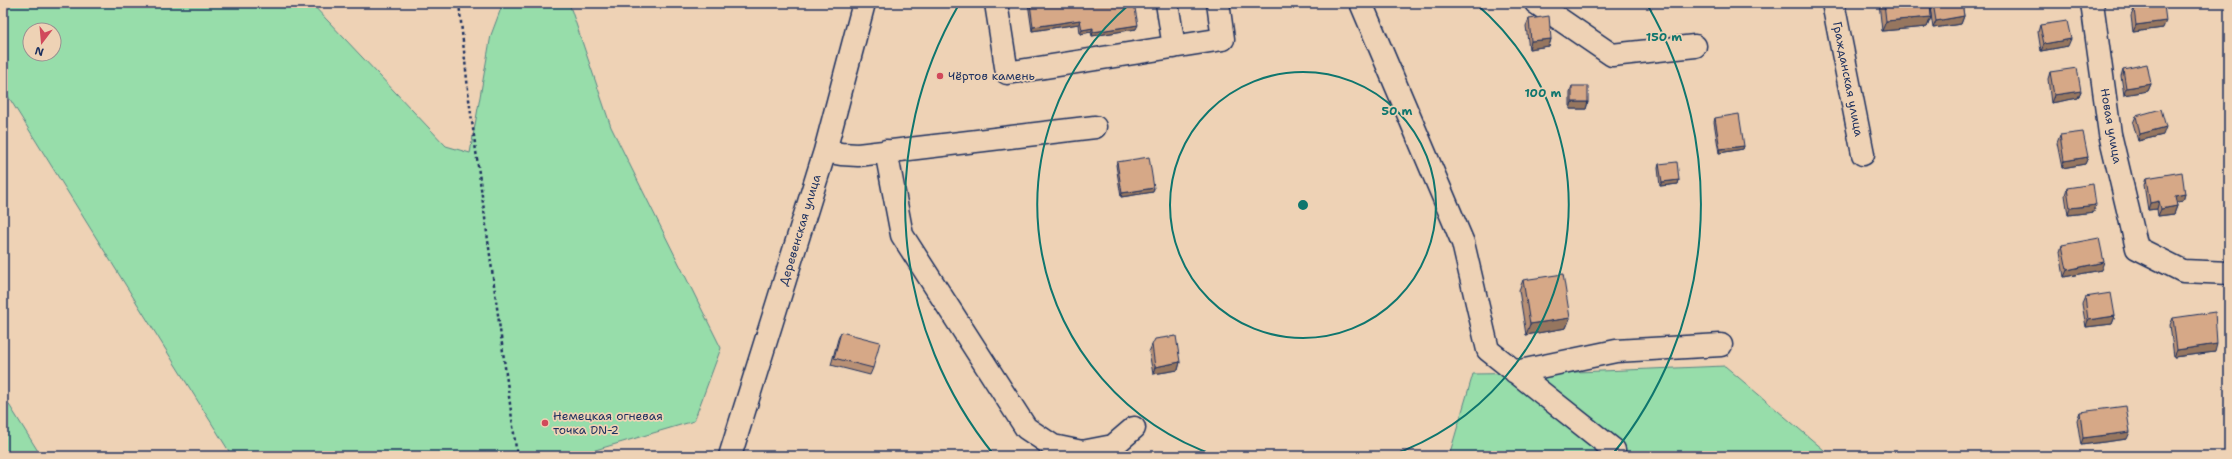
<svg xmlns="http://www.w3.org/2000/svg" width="2232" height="459" font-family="'Shantell Sans',sans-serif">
<rect width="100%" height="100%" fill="#eed2b5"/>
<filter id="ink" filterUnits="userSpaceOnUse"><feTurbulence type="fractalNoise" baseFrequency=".025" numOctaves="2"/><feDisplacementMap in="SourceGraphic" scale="8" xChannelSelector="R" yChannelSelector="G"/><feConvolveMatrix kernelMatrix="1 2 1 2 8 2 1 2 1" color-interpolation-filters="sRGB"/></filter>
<g filter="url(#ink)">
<!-- green -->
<path fill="#97ddaa" stroke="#598684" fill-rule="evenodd" d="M3,3H311L446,146L470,153L491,35L503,3H569L611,127L721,348L694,421L575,456H232L3,88ZM30,30H54V54H30Z
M1725,366L1831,456H1449L1473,374L1552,373Z
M3,395L41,456H3Z"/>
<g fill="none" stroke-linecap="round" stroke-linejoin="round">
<defs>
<path id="minor" d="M996,3L1007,73L1223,39L1218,3
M1167,3L1174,47
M1361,3L1463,243L1488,350L1614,450
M1536,3L1612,55L1695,46
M1833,3L1863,154
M2092,3L2110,134L2137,248L2183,271L2229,273
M825,151L841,154L858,155L1095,127
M886,151L902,235L1026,428L1053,446L1082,452L1113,446L1134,428
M1515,372L1616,351L1721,345
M730,456L825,151L864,3"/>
</defs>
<!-- minor casing -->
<use href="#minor" stroke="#1b2f5e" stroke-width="25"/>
<!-- path -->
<path stroke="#1b2f5e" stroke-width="2.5" stroke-dasharray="3 3" stroke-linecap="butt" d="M459,3L469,99L517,456"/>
<!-- minor -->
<use href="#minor" stroke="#eed2b5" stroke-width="22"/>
</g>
<!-- wall -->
<path fill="#b89074" stroke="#1b2f5e" d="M1028,3H1134L1136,29L1092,36L1091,32L1080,34L1079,24L1032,31Z
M1879,3H1962L1964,16L1961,24L1933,28L1930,8L1931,17L1927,27L1882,31Z
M2134,9L2163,28L2133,32L2131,16Z
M1529,19L1551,39L1549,46L1529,49L1526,26Z
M2040,25L2068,46L2041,51L2038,32Z
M2229,41V78H2228L2226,49Z
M2123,69L2151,84L2148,91L2124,95L2121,76Z
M2050,72L2081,91L2078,98L2051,103L2048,79Z
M1572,86L1588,102L1586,109H1570V93Z
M2136,116L2163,135L2138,141L2133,123Z
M1715,118L1744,146L1743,149L1719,153L1714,122Z
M2060,135L2088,157L2085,164L2062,168L2057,143Z
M1117,162L1154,188L1153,192L1121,197L1116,165Z
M1659,164L1679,180L1678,184L1660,186L1658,168Z
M2146,178L2185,194L2183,201L2176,202L2177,206L2174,214L2158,216L2157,209L2148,210L2144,185Z
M2067,188L2094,212L2068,215L2065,195Z
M2062,245L2101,270L2064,277L2060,252Z
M1523,280L1570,318L1566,328L1526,335L1519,290Z
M2085,297L2115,316L2112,324L2086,327L2082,304Z
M2173,318L2215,352L2174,357L2170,325Z
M841,332L873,368L870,375L831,365L838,339Z
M1152,345L1180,362L1178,370L1153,374L1149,352Z
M2080,412L2127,439L2081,445L2077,420Z"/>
<!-- shaded-wall -->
<path fill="#96765e" stroke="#1b2f5e" d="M1964,16L1961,24L1933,28L1936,21Z
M1931,17L1927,27L1882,31L1886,21Z
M1080,20L1079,24L1032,31L1033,27Z
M2166,21L2163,28L2133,32L2136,25Z
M1138,25L1136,29L1092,36L1093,32Z
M1093,28L1091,32L1080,34L1082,30Z
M1551,39L1549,46L1529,49L1531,41Z
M2071,39L2068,46L2041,51L2044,44Z
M2151,84L2148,91L2124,95L2126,88Z
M2081,91L2078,98L2051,103L2054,95Z
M1572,102H1588L1586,109H1570Z
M2166,127L2163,135L2138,141L2140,134Z
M1744,146L1743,149L1719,153L1720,149Z
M2088,157L2085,164L2062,168L2064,161Z
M1679,180L1678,184L1660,186L1662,182Z
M1154,188L1153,192L1121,197L1122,193Z
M2185,194L2183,201L2172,203L2175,196Z
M2159,201L2157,209L2148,210L2150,203Z
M2096,205L2094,212L2068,215L2070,208Z
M2177,206L2174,214L2158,216L2161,209Z
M2104,262L2101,270L2064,277L2067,270Z
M2115,316L2112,324L2086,327L2088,320Z
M1570,318L1566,328L1526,335L1530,324Z
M2217,344L2215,352L2174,357L2177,350Z
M1180,362L1178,370L1153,374L1155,367Z
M2130,432L2127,439L2081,445L2083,438Z"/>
<!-- building -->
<path fill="#d6a887" stroke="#1b2f5e" d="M1030,3H1134L1138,25L1093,32V28L1082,30L1080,20L1033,27Z
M1884,3H1930L1931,17L1886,21Z
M1933,3H1962L1964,16L1936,21Z
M2164,5L2166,21L2136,25L2134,9Z
M1549,16L1551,39L1531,41L1529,19Z
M2067,21L2071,39L2044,44L2040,25Z
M2147,64L2151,84L2126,88L2123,69Z
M2077,68L2081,91L2054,95L2050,72Z
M1572,86H1588V102H1572Z
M2161,109L2166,127L2140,134L2136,116Z
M1739,114L1744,146L1720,149L1715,118Z
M2083,132L2088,157L2064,161L2060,135Z
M1149,157L1154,188L1122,193L1117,162Z
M1677,162L1679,180L1662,182L1659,164Z
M2182,172L2185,194L2175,196L2177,206L2161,209L2159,201L2150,203L2146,178Z
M2093,184L2096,205L2070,208L2067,188Z
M2099,238L2104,262L2067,270L2062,245Z
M1563,274L1570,318L1530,324L1523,280Z
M2111,293L2115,316L2088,320L2085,297Z
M2215,312L2217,344L2177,350L2173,318Z
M841,332L880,342L873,368L834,358Z
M1176,336L1180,362L1155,367L1152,345L1155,339Z
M2126,406L2130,432L2083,438L2080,412Z"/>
</g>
<!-- distance rings -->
<g fill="none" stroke="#0f766e" stroke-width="2">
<circle cx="1303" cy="205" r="133"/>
<path d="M1217 456A265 265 0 0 1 1131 3M1475 3A265 265 0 0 1 1389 456"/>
<path d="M994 455A398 398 0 0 1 958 6M1648 6A398 398 0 0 1 1612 455"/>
</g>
<!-- markers -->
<g fill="#d1495b" stroke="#eed2b5" stroke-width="1.5">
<circle cx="940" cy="76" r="4"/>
<circle cx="545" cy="423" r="4"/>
</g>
<g text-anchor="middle" stroke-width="3.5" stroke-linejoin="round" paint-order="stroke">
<!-- poi labels -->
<g font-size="12" fill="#1b2f5e" stroke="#eed2b5" text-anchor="start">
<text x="948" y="80">Чёртов камень</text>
<text x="553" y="420">Немецкая огневая<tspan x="553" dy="14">точка DN-2</tspan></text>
</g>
<!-- street labels -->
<g font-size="12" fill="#1b2f5e" stroke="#eed2b5">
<text transform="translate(1848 79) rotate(79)" y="4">Гражданская улица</text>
<text transform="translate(2111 126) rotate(80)" y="4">Новая улица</text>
<text transform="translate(800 230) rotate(-73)" y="4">Деревенская улица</text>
</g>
</g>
<circle cx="1303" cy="205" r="6" fill="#0f766e" stroke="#eed2b5" stroke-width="2"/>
<g font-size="12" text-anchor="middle" font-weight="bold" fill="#0f766e" stroke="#eed2b5" stroke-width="3.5" stroke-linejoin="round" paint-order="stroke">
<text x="1664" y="41">150 m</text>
<text x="1543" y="97">100 m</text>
<text x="1397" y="115">50 m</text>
</g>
<!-- margin -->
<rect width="2232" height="459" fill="none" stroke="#eed2b5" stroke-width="16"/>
<rect x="8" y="8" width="2216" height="443" fill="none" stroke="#1b2f5e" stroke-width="1.5" filter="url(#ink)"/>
<!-- north arrow -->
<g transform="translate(42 42) rotate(196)"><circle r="19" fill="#eed2b5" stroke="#9a9192"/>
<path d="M0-3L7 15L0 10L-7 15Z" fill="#d1495b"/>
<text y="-6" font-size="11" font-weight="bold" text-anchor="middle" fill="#1b2f5e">N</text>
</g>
</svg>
